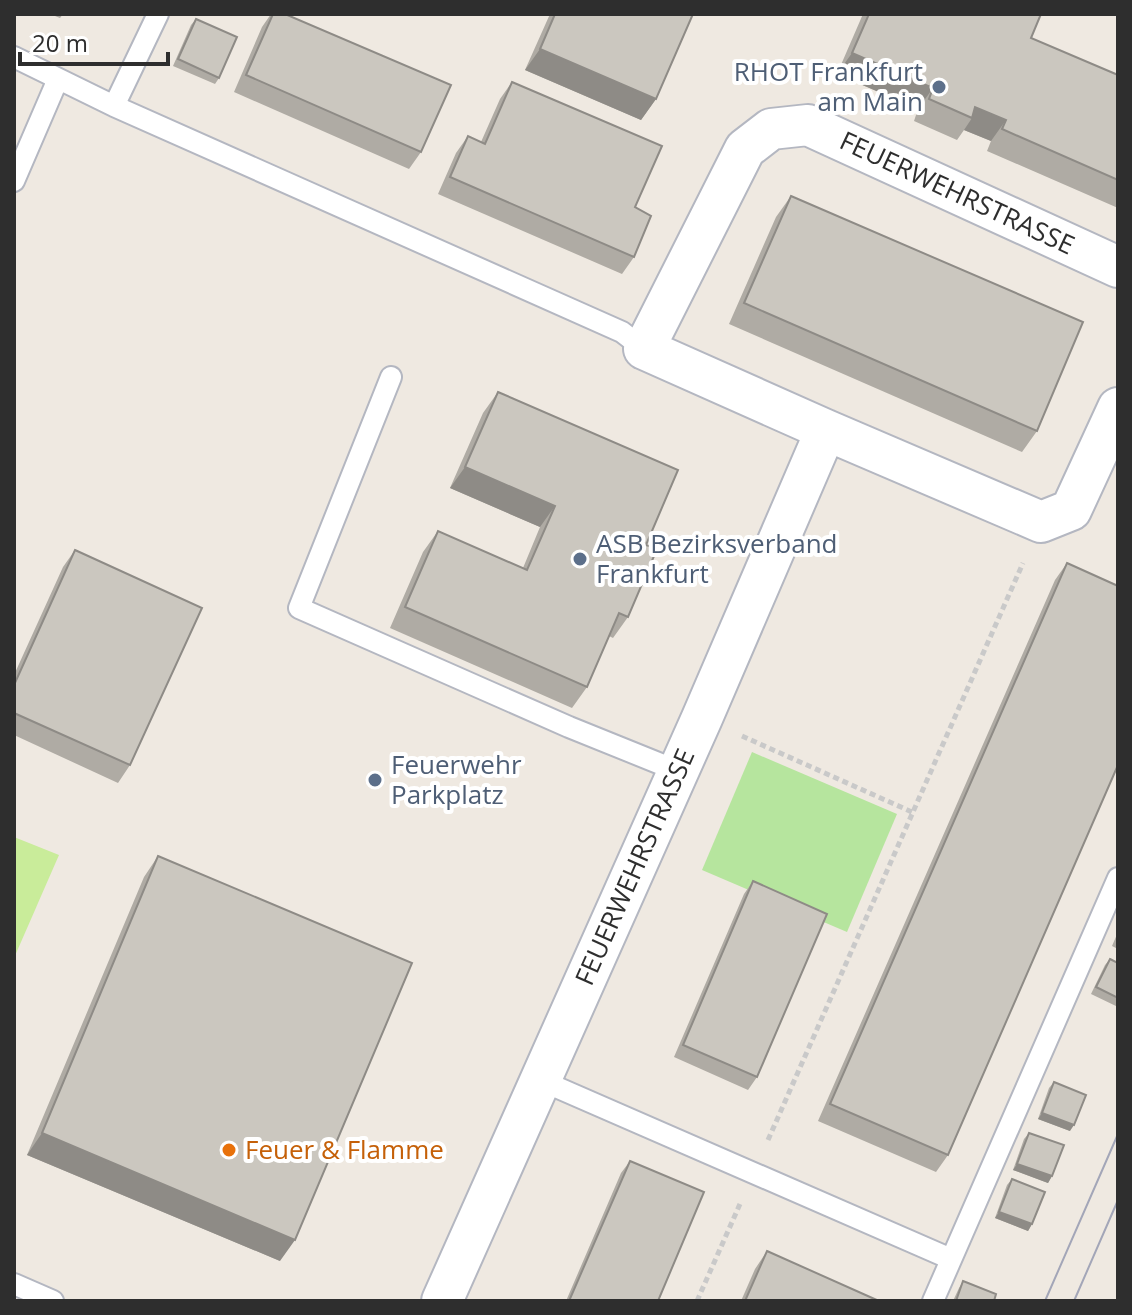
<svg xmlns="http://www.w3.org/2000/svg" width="1132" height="1315" font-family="'Open Sans',sans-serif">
<rect width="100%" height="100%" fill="#efe9e1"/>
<!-- green -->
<path fill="#b6e59e" d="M752,752L897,814L847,932L702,870Z"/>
<!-- pitch -->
<path fill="#c9ec9a" d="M14,837L59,855L14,958Z"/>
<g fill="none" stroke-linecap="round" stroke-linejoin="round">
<defs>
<path id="lane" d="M14,57L114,106L622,332L644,349
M114,106L158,14
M14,181L58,79
M391,377L299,608L569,727L678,771
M540,1080L951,1259
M14,1284L53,1301
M933,1301L1118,878"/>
<path id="street" d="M1118,267L808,125L771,129L745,149L644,349L826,430L1041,522L1071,510L1118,408
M442,1301L702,718L826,430"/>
</defs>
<!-- lane casing -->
<use href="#lane" stroke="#b4b7c1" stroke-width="24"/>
<!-- street casing -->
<use href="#street" stroke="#b4b7c1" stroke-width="44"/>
<!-- path -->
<path stroke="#c9c9c9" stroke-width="5" stroke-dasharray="6 4" stroke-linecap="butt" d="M742,736L912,812
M768,1140L1023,563
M697,1301L740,1204"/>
<!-- lane -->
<use href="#lane" stroke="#fff" stroke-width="20"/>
<!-- street -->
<use href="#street" stroke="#fff" stroke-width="40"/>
<!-- tram -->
<path stroke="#a3a6b8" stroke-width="2" d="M1045,1301L1118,1134
M1074,1301L1118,1200"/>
</g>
<!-- wall -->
<path fill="#afaba4" d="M50,14H63L60,18Z
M271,14H285L421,152L409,169L234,92L262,27Z
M550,14H693L656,99L641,120L525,70Z
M863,14H1041L1031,38L1118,75V208L987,151L991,141L964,130L957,140L914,121L918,109L837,74Z
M196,19L219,78L215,84L173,66L191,25Z
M512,82L635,207L634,257L622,274L438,194L456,153L468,136L481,142L500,99Z
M791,196L1037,431L1022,452L729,324L776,217Z
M498,392L646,545L628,617L613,638L609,636L587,687L572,708L390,628L423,552L438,531L523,568L540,527L450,488L483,413Z
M75,550L130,765L118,783L14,735V675L63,567Z
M1067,563L948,1155L936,1172L818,1121L1055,580Z
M158,856L280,1261L27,1155L144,877Z
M753,881L757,1077L748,1090L674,1057L744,894Z
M1118,932V949L1112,946Z
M1110,959L1118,963V1007L1091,994L1105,965Z
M1054,1082L1070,1131L1038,1119L1049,1088Z
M1029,1133L1052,1176L1048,1183L1013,1170L1024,1139Z
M630,1161L658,1301H566L621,1173Z
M1012,1179L1032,1224L1028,1231L995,1218L1007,1185Z
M767,1251L879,1301H741L755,1269Z
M963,1281L994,1301H953L959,1288Z"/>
<!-- shaded-wall -->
<path fill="#8e8b86" d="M540,49L656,99L641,120L525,70Z
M852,53L933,88L918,109L837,74Z
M975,107L1006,120L991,141L964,130L972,118Z
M465,467L555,506L540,527L450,488Z
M1042,1113L1074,1125L1070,1131L1038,1119Z
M42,1133L295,1240L280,1261L27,1155Z
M1017,1164L1052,1176L1048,1183L1013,1170Z
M999,1212L1032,1224L1028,1231L995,1218Z"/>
<!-- building -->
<path fill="#cbc7bf" stroke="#8e8b86" stroke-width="2" d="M273,14H285L451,85L421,152L246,75Z
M555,14H693L656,99L540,49Z
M869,14H1041L1031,38L1118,75V180L1002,129L1006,120L975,107L972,118L929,99L933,88L852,53Z
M196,19L237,37L219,78L178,59Z
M512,82L662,146L635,207L651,216L634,257L450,177L468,136L485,144Z
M791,196L1083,322L1037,431L744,303Z
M498,392L678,470L646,545L657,549L628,617L619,613L587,687L405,607L438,531L527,570L555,506L465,467Z
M75,550L202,608L130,765L14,713V685Z
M1067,563L1118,586V765L948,1155L830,1104Z
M158,856L412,963L295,1240L42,1133Z
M753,881L827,914L757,1077L683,1045Z
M1110,959L1118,963V998L1096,987Z
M1054,1082L1086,1095L1074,1125L1042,1113Z
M1029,1133L1064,1145L1052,1176L1017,1164Z
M630,1161L704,1192L658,1301H569Z
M1012,1179L1045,1192L1032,1224L999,1212Z
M767,1251L879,1301H745Z
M963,1281L996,1294L994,1301H956Z"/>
<!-- markers -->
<g fill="#5c6f8a" stroke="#fff" stroke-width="3">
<circle cx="939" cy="87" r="8"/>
<circle cx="580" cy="559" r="8"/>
<circle cx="375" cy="780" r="8"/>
</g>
<circle fill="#e8710a" stroke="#fff" stroke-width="3" cx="229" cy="1150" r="8"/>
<g text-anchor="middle" stroke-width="8" stroke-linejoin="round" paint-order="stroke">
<!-- service labels -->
<g font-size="26" fill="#4e5e75" stroke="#fff" text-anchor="start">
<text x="923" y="81" text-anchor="end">RHOT Frankfurt<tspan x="923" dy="30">am Main</tspan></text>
<text x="596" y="553">ASB Bezirksverband<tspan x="596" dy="30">Frankfurt</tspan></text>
<text x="391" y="774">Feuerwehr<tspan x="391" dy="30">Parkplatz</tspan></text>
</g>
<!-- street labels -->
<g font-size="26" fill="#2e2e2e" stroke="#fff">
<text transform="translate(957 193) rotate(25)" y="9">FEUERWEHRSTRASSE</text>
<text transform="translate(635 867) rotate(-66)" y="9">FEUERWEHRSTRASSE</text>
</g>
<!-- food labels -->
<g font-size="26" fill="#c56008" stroke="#fff" text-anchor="start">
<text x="245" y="1159">Feuer &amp; Flamme</text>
</g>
</g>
<!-- border -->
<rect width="1132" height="1315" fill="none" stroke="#2e2e2e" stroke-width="32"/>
<!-- scale -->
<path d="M20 52v12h148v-12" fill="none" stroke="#2e2e2e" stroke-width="4"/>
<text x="32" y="52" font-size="24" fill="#2e2e2e" stroke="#ffffff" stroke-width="6" paint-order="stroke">20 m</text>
</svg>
